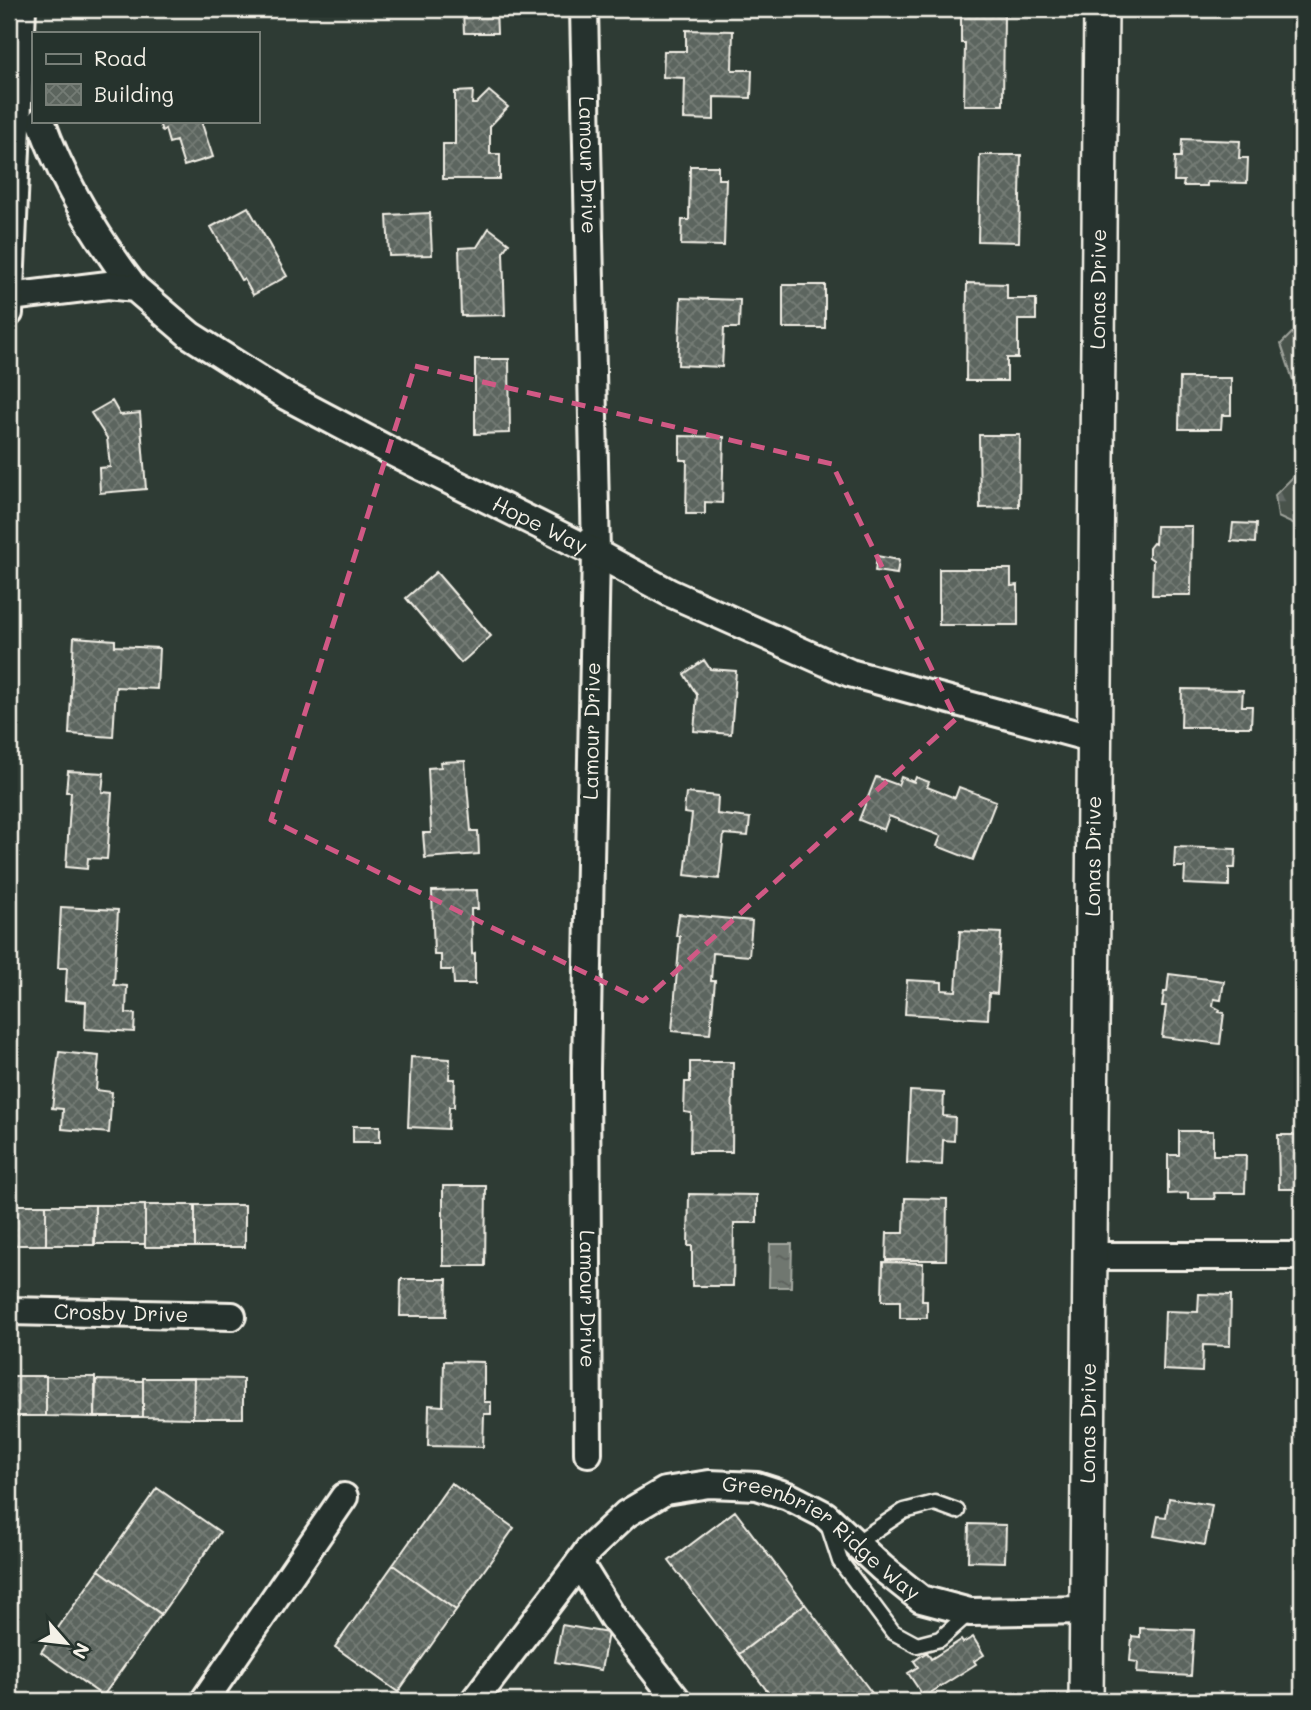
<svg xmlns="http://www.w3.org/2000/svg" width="1311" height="1710" font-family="Mali,sans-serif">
<defs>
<pattern id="forest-firs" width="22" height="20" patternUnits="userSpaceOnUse" patternTransform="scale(1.75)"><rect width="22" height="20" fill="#48524c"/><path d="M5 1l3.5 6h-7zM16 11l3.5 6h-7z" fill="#636b66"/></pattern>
<pattern id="water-ripples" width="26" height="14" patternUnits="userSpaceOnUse" patternTransform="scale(1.75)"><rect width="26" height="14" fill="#6f7770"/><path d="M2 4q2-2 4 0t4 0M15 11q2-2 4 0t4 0" fill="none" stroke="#5c605b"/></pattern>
<pattern id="building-cross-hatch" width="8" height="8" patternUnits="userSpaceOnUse" patternTransform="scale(1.75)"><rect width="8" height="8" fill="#5c655e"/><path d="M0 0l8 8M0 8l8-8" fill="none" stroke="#747c75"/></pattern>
</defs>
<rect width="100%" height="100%" fill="#2e3b34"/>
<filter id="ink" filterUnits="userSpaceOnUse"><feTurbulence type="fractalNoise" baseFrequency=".0143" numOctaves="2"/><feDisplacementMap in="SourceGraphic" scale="14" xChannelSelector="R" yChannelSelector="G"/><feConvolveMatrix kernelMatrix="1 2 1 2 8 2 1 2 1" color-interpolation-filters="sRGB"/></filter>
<g filter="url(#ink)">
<!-- forest -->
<path fill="url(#forest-firs)" stroke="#9ea29a" stroke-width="2" d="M1292,333L1302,337V397L1294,383L1281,344Z
M1302,468V525L1297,526L1278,517L1275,495Z"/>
<!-- water -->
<path fill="url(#water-ripples)" stroke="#a4a8a0" stroke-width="2" d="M770,1244H792L791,1287H769Z"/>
<!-- building -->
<path fill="url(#building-cross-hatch)" stroke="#f4f1e8" stroke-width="2" d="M463,9H496L497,33H464Z
M961,15H1004L1003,105H964L965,43H961Z
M686,30L733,31L732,70H752L751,98L714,97V120L684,119L685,78L663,77L664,51H686Z
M473,91L472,104H476L489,91L508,107L490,126V154H500V179H443V144H455V92Z
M162,121H201L213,157L184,166L176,141L169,143L165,129L162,131L159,123Z
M1182,139L1240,141L1239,158H1248L1247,183L1207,182V186H1183L1184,181H1174L1175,157H1181Z
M980,155H1021L1019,242L978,241Z
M690,166H718V179H726L724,246L681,245L682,220H689Z
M248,207L287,276L253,295L244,279L241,280L211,227Z
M430,213L432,255L389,256L387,215Z
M489,228L509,243L503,252L505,315L461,316L459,248L477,247Z
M967,283L1007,284V299H1036V320H1018V358H1007V381H966Z
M783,285H825V328H783Z
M681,298L740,300L739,328H724L722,367L678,365Z
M475,359H509L510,433L475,434Z
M1180,378H1231V415H1222L1221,429H1179Z
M112,401L120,415L140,413L146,489L100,493L99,468L110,467L107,438L91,413Z
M979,435H1020L1019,507L980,508Z
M680,436L724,437L722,503L705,502V514H686L687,460H680Z
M1233,523L1256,524L1255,543L1231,541Z
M1156,526H1192L1191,595H1152L1153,560L1149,557V548L1153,543L1155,544Z
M877,556L899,560L897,574L875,571Z
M939,569H1011V586L1018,585V625H939Z
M436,572L491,636L461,663L406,598Z
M74,637L115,640V646L159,648L157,689L116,687L113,737L69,734Z
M704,660L710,669L736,671L731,734L694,731L697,695L684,674Z
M1182,689L1243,690L1242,706H1252L1251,727H1181Z
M465,761L471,831H478L479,854L425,858L423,833H431L428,768L441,767L440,762Z
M68,771L104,773L102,792L112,793L107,859L88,858L87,869L66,867L71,792H66Z
M876,777L898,785L901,777L914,782L916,777L929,782L927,787L955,798L959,787L996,801L973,860L937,846L941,836L889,816L884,830L859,820Z
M686,793L718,796L717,814L750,818L748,836L724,834L719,879L685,875L692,814L684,813Z
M1175,847L1236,849L1235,868H1229V886L1184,884L1185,867H1174Z
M477,890L478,909H471L472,954L475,953V984H454L453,970H441V955H434L432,891Z
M61,907L118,910L114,985L127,986L126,1013L135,1014L134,1032L85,1029L86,1002L65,1000L67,968H58Z
M679,914L752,921L749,956L713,953L711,981H715L710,1034L672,1031L680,936H676Z
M960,931L1001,933L997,994L989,993L988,1019L905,1014L907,980L942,982V990L956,991Z
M1169,974L1224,981L1221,1000L1214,999L1213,1006L1220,1010L1219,1012L1224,1013L1220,1044L1162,1037L1166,1006H1162L1164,992H1167Z
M59,1052L99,1056L96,1090L112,1092L109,1133L62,1129L63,1109L52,1108Z
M411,1057L450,1059L449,1079H455L454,1107H449L448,1129L408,1127Z
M690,1062H733L732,1152H690L691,1113L684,1112L685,1082H690Z
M910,1091L944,1093L943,1116L955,1117L954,1141L943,1140L942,1165L907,1163Z
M353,1126H380V1142H353Z
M1179,1131H1213V1155H1246L1245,1193H1214L1215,1199H1188V1193L1168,1194V1155H1179Z
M1278,1135H1302V1189H1279Z
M443,1186H486L485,1266H443Z
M689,1194L757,1195V1223H734L733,1286H692V1246H688Z
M905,1198L947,1199L946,1260H886L887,1233H904Z
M9,1205H46V1245H9Z
M46,1205H95L94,1245H46Z
M95,1205H145V1244H95Z
M145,1205H195V1247H145Z
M195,1205H245V1247H195Z
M883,1262L923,1263L922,1301H927V1318H900V1301H882Z
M401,1279H447L446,1316H400Z
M1199,1294L1231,1295L1230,1346L1203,1345L1202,1372L1163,1370L1165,1311L1198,1312Z
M444,1361L484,1362V1402H491V1414H484L483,1447L428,1446L429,1405L443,1406Z
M9,1376H46V1416H9Z
M46,1376L95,1377V1417L46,1416Z
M143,1378H194L193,1418L143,1417Z
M194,1378L243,1379V1418H193Z
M96,1380L143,1381V1417H95Z
M451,1483L514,1528L456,1610L393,1565Z
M157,1488L220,1532L161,1614L99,1570Z
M1169,1498L1212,1505L1205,1545L1154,1536L1158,1516L1166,1517Z
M735,1511L805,1604L739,1654L669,1561Z
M969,1524L1006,1525L1005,1562L968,1561Z
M393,1565L456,1610L398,1692L335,1647Z
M99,1570L161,1614L103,1696L41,1652Z
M805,1604L875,1697L870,1701H775L739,1654Z
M562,1625L608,1633L601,1670L555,1662Z
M1140,1628L1194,1630L1191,1676L1137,1673L1138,1662L1130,1661L1132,1636L1140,1637Z
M973,1637L984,1655L974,1661L976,1664L924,1697L908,1673L918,1667L914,1661L927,1652L931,1659L961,1640L963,1643Z"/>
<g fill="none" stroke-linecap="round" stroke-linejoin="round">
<defs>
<path id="service" d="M828,1524L840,1561L893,1632L917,1645L940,1639L970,1612
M856,1543L904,1511L935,1503L957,1511"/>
<g id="minor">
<path id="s1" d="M584,9L596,553L586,1069L588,1453"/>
<path d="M41,121C63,182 95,236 135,288"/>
<path id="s2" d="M10,297L108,285L135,288L190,335L286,396L392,452L596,553L670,593L850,673L1094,739"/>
<path d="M9,313L22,9"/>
<path d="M1090,1256H1302"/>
<path id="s3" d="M9,1311L232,1316"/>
<path id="s4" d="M579,1563L589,1549L626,1514L665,1491L709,1484L757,1486L788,1496L825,1515L882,1568L921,1599L970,1612L1087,1610"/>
<path d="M204,1701L344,1497"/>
<path d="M474,1701L579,1563L613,1618L678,1701"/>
</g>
<g id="tertiary">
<path id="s5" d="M1086,1701L1101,9"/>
</g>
</defs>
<!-- service casing -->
<use href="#service" stroke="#f4f1e8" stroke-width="19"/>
<!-- minor casing -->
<use href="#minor" stroke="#f4f1e8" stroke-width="32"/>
<!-- tertiary casing -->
<use href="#tertiary" stroke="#f4f1e8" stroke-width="38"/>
<!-- service -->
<use href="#service" stroke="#26332d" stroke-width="14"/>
<!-- minor -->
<use href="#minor" stroke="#26332d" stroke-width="26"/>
<!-- tertiary -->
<use href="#tertiary" stroke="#26332d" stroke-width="33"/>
</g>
</g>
<!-- marked area -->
<path fill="none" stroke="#d15985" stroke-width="5" stroke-dasharray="14 9" stroke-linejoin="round" d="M415,366L832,464L956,719L643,1001L271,820Z"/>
<g text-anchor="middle" stroke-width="6" stroke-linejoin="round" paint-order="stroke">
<!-- street labels -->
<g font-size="21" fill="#f4f1e8" stroke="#26332d">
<text dy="7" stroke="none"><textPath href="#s1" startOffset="156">Lamour Drive</textPath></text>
<text dy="7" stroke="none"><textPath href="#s5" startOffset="1412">Lonas Drive</textPath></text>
<text dy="7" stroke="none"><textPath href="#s2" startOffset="597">Hope Way</textPath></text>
<text transform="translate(592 731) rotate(-89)" y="7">Lamour Drive</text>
<text dy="7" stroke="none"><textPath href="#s5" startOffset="845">Lonas Drive</textPath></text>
<text dy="7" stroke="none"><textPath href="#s1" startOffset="1290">Lamour Drive</textPath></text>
<text dy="7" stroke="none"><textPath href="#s3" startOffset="112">Crosby Drive</textPath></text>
<text dy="7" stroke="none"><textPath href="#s5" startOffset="278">Lonas Drive</textPath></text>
<text dy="7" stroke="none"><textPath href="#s4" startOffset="287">Greenbrier Ridge Way</textPath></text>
</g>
</g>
<!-- margin -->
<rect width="1311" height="1710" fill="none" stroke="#26332d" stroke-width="35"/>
<rect x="18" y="18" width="1276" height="1675" fill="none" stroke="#f4f1e8" stroke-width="2.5" filter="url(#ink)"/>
<!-- legend -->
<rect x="32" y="32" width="228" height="91" fill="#26332d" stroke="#787f78" stroke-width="2"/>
<rect x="46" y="54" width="35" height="10" fill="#26332d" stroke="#787f78" stroke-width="2"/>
<text x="94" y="66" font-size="21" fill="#f4f1e8">Road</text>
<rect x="46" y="84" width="35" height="21" fill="url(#building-cross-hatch)" stroke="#787f78" stroke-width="2"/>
<text x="94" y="102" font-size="21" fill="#f4f1e8">Building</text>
<!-- north arrow -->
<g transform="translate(66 1643) rotate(118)" stroke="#26332d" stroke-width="5" paint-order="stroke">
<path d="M0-5L12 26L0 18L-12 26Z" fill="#f4f1e8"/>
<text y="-10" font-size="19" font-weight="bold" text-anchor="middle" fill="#f4f1e8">N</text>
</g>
</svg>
